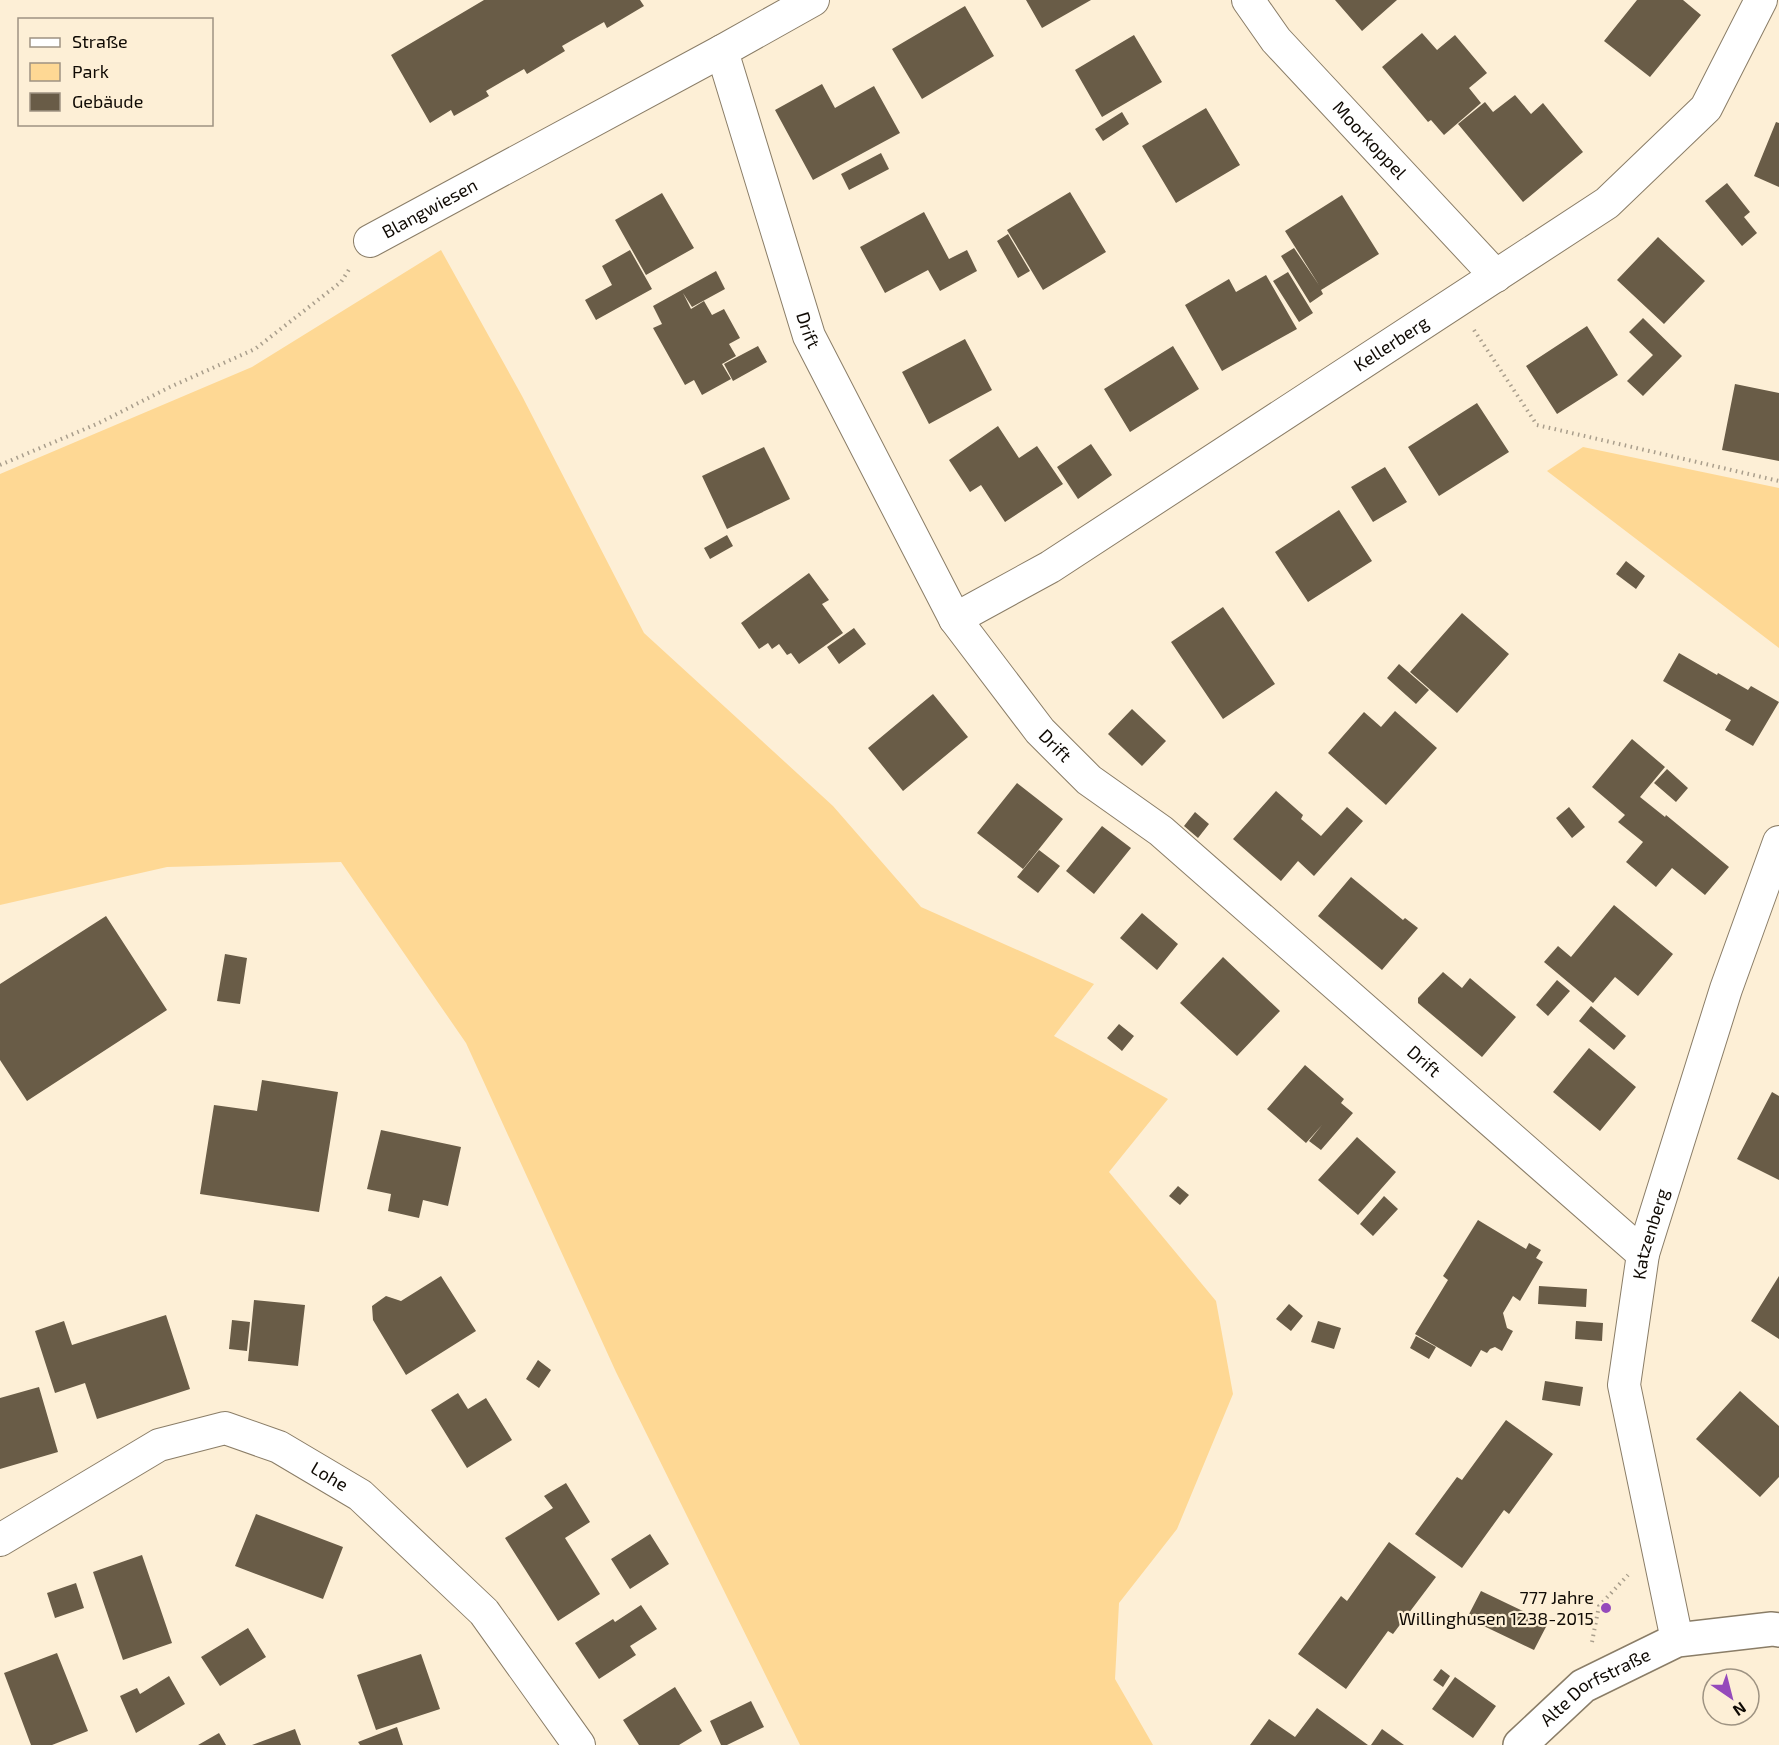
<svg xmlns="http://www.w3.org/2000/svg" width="1779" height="1745" font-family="'Exo 2',sans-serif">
<rect width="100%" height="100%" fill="#fdefd6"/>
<!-- green -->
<path fill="#fed894" d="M441,250L522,396L644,633L833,806L921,907L1094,984L1054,1036L1168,1099L1109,1172L1216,1301L1233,1394L1177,1529L1119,1603L1115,1679L1153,1745H800L616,1372L466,1043L341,862L167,867L0,905V474L252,367Z
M1583,447L1779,488V648L1547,471Z"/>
<!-- building -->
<path fill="#695c47" d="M484,0H640L644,6L607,28L604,22L562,46L565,51L527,74L524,69L486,91L489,96L454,116L451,110L430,123L391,55Z
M1026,0H1091L1042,28Z
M1335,0H1397L1362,31Z
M1637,0H1683L1701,15L1650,77L1604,41Z
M965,6L994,56L922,99L892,49Z
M1422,33L1437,50L1455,35L1487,73L1469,88L1481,103L1444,135L1431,120L1428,122L1382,67Z
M1134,35L1162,82L1102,117L1075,70Z
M822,84L835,108L874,86L900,133L813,180L775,110Z
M1515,95L1531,114L1543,103L1583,152L1523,202L1458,124L1485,102L1493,112Z
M1206,108L1240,165L1176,203L1142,146Z
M1122,112L1129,124L1103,141L1095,129Z
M1776,122L1779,123V187L1754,176Z
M881,153L889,169L849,190L841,174Z
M1727,183L1750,212L1744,217L1757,233L1742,246L1705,201Z
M1070,192L1106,252L1043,290L1007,230Z
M662,193L694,248L646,275L615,220Z
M1342,195L1379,254L1321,290L1323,294L1310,303L1281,256L1294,248L1319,285L1285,231Z
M924,212L949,259L967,250L977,271L940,291L928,270L885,293L860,247Z
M1008,234L1030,271L1018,278L997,241Z
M1658,237L1705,281L1664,324L1617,280Z
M630,250L652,289L596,320L585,300L612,285L602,266Z
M716,271L725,289L692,307L683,293L691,309L704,301L712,315L724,309L740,338L729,344L736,356L722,364L731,379L702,395L694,380L685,385L653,328L662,324L653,306Z
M1288,272L1313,313L1299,322L1273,281Z
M1266,275L1297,329L1222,371L1185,305L1229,279L1236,292Z
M1643,318L1682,356L1643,396L1627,381L1653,355L1629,332Z
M1587,326L1618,375L1557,414L1526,366Z
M965,339L992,390L929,424L902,372Z
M758,346L767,362L733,381L724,364Z
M1173,346L1199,389L1130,432L1104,389Z
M1735,384L1779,393V461L1722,450Z
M1477,403L1509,452L1439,496L1408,447Z
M998,426L1019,458L1037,446L1063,484L1005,522L981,485L970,492L949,460Z
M1091,444L1112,475L1078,499L1057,467Z
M764,447L790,499L727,529L702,476Z
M1385,467L1407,502L1373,522L1351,487Z
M1339,510L1372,561L1308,602L1275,552Z
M727,535L733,546L710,559L704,548Z
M1626,561L1645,576L1636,589L1616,574Z
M809,573L829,600L822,604L843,633L799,664L791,653L787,655L779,644L772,649L768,643L759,649L741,623Z
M1223,607L1275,684L1223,719L1171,642Z
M1462,613L1509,654L1457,713L1410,672Z
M854,628L866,644L839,664L827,647Z
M1679,653L1717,675L1718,673L1748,690L1751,686L1779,702L1753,746L1725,730L1731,720L1663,681Z
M1399,664L1429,690L1416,704L1387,678Z
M933,694L968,737L903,791L868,748Z
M1132,709L1166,741L1142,766L1108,734Z
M1395,711L1437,748L1386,805L1328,753L1364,712L1381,727Z
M1632,739L1665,767L1640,797L1665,817L1666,815L1729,867L1705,895L1672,868L1656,887L1626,862L1643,842L1618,822L1625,815L1592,787Z
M1667,769L1688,788L1676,802L1654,783Z
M1017,783L1063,819L1023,869L977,833Z
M1276,791L1303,815L1301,819L1321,836L1347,807L1363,821L1314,876L1298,861L1281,881L1233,839Z
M1569,807L1585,827L1572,838L1556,818Z
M1195,812L1209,824L1198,838L1184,826Z
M1102,826L1131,848L1094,894L1066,871Z
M1039,850L1060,866L1038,893L1017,877Z
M1351,877L1403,920L1405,918L1418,928L1382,970L1318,916Z
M1614,905L1673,954L1638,996L1615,977L1593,1003L1544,962L1558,946L1571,957Z
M1142,913L1178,944L1157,970L1120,938Z
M106,916L167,1010L27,1101L0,1060V984Z
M225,954L247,958L240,1004L217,1001Z
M1223,957L1280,1011L1237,1056L1180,1003Z
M1443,972L1462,988L1470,978L1516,1017L1482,1057L1418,1003V998Z
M1557,980L1570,991L1548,1016L1536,1005Z
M1591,1006L1626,1036L1614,1050L1579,1021Z
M1119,1024L1134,1036L1122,1051L1107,1038Z
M1589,1048L1636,1087L1600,1131L1553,1092Z
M1305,1065L1344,1099L1341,1103L1353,1113L1321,1150L1309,1141L1322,1125L1306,1143L1267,1109Z
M262,1080L338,1092L319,1212L200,1194L214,1105L257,1111Z
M1772,1092L1779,1096V1180L1737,1159Z
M381,1130L461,1147L448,1206L423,1200L419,1218L388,1211L391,1194L367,1189Z
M1357,1137L1396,1172L1358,1215L1318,1180Z
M1178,1186L1189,1195L1180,1205L1169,1196Z
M1384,1196L1398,1209L1373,1236L1360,1224Z
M1478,1220L1526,1249L1529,1243L1541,1250L1536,1258L1543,1262L1520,1301L1513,1296L1503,1313L1507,1328L1513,1331L1502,1351L1495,1347L1490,1349L1487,1353L1481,1350L1471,1367L1415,1334L1448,1280L1443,1276Z
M441,1276L476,1331L406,1375L373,1320L372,1306L386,1296L401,1301Z
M1779,1276V1339L1751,1321Z
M1539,1286L1587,1289L1586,1307L1538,1304Z
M254,1300L305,1305L298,1366L248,1361Z
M1289,1304L1303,1316L1291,1331L1276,1319Z
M166,1315L190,1389L97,1419L85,1383L55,1393L35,1331L64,1321L72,1345Z
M232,1320L250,1322L247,1351L229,1349Z
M1318,1321L1341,1328L1334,1349L1311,1342Z
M1576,1321L1603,1323L1602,1341L1575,1339Z
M1416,1336L1436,1347L1429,1359L1410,1348Z
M538,1360L551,1370L539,1388L526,1379Z
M1545,1381L1583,1387L1580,1406L1542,1400Z
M39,1387L58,1452L0,1469V1398Z
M1740,1391L1779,1426V1477L1760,1497L1696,1439Z
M458,1393L468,1409L486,1398L512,1440L467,1468L431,1410Z
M1506,1420L1553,1454L1509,1514L1504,1510L1462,1568L1415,1534L1457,1477L1462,1480Z
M566,1483L590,1522L565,1538L600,1594L558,1621L505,1538L553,1508L544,1496Z
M256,1514L343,1547L323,1599L235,1566Z
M650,1534L669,1564L630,1589L611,1559Z
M1389,1542L1436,1577L1393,1634L1388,1631L1346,1689L1298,1654L1341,1596L1347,1601Z
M142,1555L172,1643L123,1660L93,1572Z
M76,1583L84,1608L55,1618L47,1593Z
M1481,1591L1548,1623L1534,1650L1467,1618Z
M641,1605L657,1629L630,1646L636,1655L599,1679L575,1643L613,1619L615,1622Z
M248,1628L266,1657L220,1686L201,1657Z
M57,1653L88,1731L52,1745H31L4,1673Z
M421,1654L440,1709L376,1730L357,1675Z
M1441,1669L1450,1676L1443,1687L1433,1680Z
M169,1676L185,1704L136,1733L120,1696L137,1688L140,1694Z
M1455,1677L1496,1706L1473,1738L1432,1709Z
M675,1687L702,1731L679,1745H639L623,1720Z
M751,1701L764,1727L727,1745H721L710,1721Z
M1317,1708L1368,1745H1250L1269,1719L1295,1737Z
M397,1727L403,1745H360L358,1742Z
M295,1729L301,1745H252Z
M1382,1729L1404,1745H1371Z
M219,1733L226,1745H198Z"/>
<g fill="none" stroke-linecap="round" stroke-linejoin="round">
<defs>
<g id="minor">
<path id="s1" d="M1248,0L1276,40L1496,276"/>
<path id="s2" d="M722,51L809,336L955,619L1040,731L1089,780L1161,831L1643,1254"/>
<path id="s3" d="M370,241L722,51L813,0"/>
<path id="s4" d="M955,619L1050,567L1607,203L1706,108L1761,0"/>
<path id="s5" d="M0,1540L159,1445L225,1428L279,1447L360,1495L484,1612L579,1745"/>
<path id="s6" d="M1677,1640L1624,1385L1643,1254L1726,989L1779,842"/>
</g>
<g id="tertiary">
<path id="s7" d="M1520,1745L1583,1686L1677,1640L1772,1629L1779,1630"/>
</g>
</defs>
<!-- minor casing -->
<use href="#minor" stroke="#8a7d67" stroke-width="34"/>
<!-- tertiary casing -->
<use href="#tertiary" stroke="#8a7d67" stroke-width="36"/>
<!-- path -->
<path stroke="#a99e8c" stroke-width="4" stroke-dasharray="1.5 4.5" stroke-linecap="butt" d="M1474,330L1537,425L1779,481
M0,465L99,423L170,387L255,349L341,282L350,268
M1592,1642L1599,1606L1628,1575"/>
<!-- minor -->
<use href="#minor" stroke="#fff" stroke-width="32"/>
<!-- tertiary -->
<use href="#tertiary" stroke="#fff" stroke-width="33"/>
</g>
<!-- markers -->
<circle fill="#954abb" stroke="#fdefd6" stroke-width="2" cx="1606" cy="1608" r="6"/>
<g text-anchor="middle" stroke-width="4.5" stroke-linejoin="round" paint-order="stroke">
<!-- street labels -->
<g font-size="18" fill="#0f0a04" stroke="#fdefd6">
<text dy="6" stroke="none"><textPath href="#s1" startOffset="186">Moorkoppel</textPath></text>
<text dy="6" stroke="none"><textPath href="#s3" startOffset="68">Blangwiesen</textPath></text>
<text dy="6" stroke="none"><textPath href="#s2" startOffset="292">Drift</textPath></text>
<text dy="6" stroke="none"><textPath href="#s4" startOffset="516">Kellerberg</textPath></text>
<text dy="6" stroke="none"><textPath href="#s2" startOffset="778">Drift</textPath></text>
<text dy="6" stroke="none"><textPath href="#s2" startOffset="1264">Drift</textPath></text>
<text dy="6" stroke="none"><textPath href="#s6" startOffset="414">Katzenberg</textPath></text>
<text dy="6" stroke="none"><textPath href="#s5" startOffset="369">Lohe</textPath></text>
<text dy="6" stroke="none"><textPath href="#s7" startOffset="96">Alte Dorfstraße</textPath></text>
</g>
<!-- poi labels -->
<g font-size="18" fill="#0f0a04" stroke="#fdefd6" text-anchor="end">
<text x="1594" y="1604">777 Jahre<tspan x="1594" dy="21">Willinghusen 1238-2015</tspan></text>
</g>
</g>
<!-- legend -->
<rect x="18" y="18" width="195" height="108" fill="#fdefd6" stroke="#9e9382" stroke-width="1.5"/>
<rect x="30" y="38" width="30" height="9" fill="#ffffff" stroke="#9e9382" stroke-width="1.5"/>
<text x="72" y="48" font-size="18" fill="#0f0a04">Straße</text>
<rect x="30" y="63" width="30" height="18" fill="#fed894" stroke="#9e9382" stroke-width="1.5"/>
<text x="72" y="78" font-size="18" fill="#0f0a04">Park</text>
<rect x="30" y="93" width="30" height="18" fill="#695c47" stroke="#9e9382" stroke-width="1.5"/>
<text x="72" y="108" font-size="18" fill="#0f0a04">Gebäude</text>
<!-- north arrow -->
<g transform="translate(1731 1697) rotate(145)"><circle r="28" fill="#fdefd6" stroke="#9e9382" stroke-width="1.5"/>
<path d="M0-4.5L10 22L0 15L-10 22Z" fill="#954abb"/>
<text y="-9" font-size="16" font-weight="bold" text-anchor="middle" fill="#0f0a04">N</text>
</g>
</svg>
